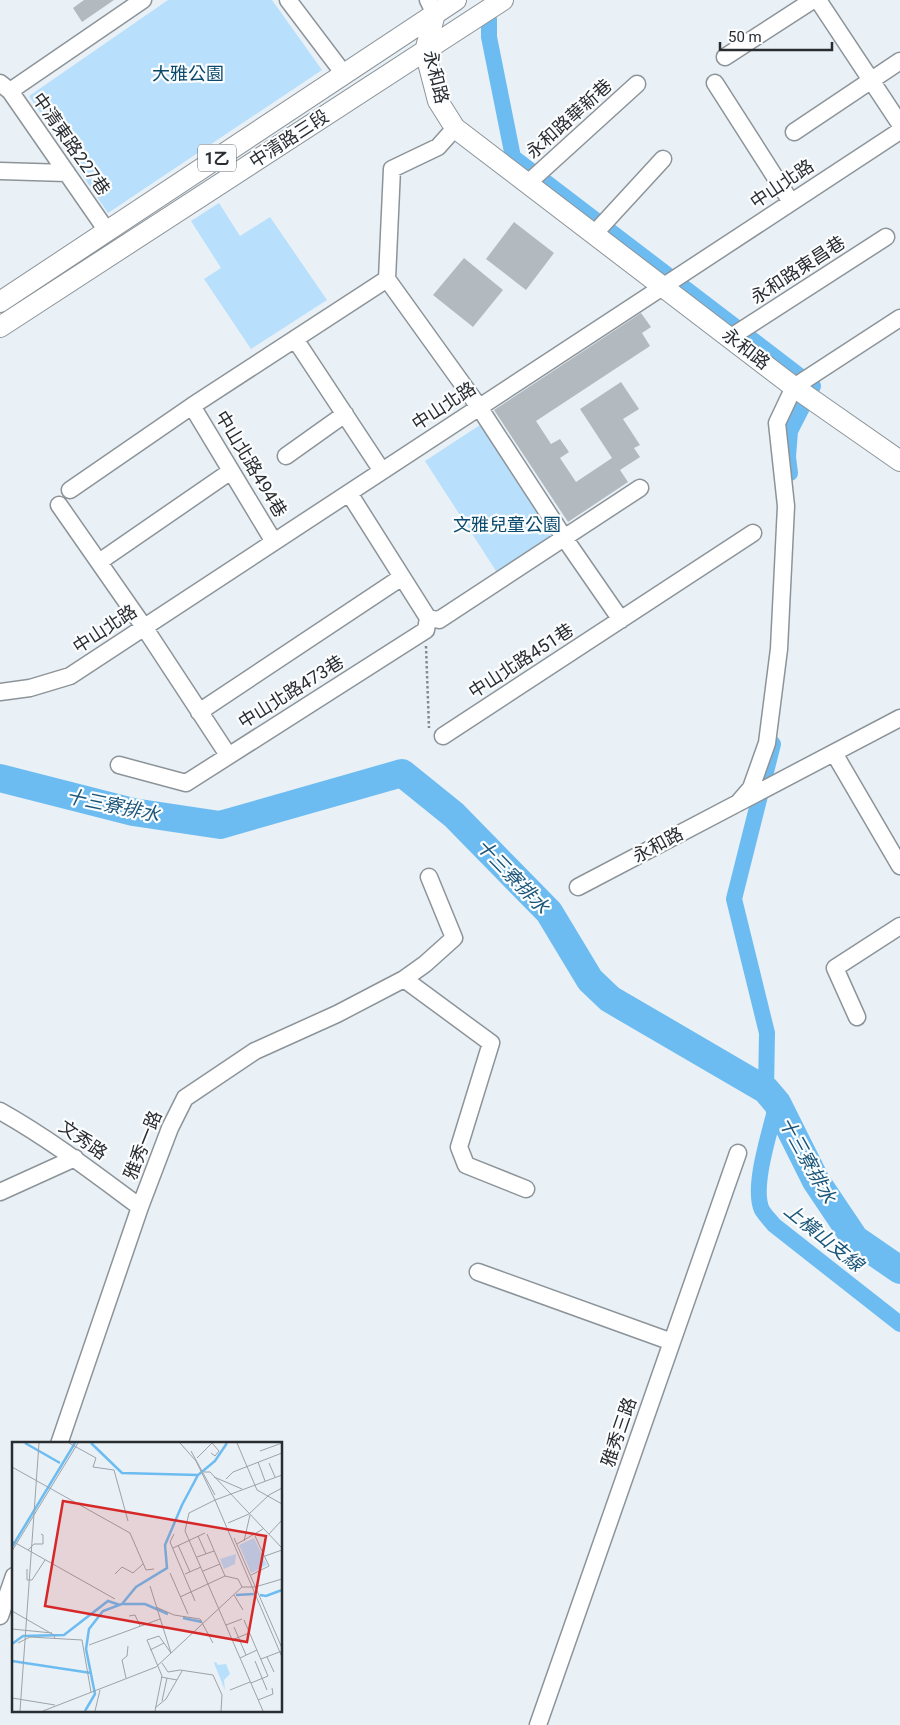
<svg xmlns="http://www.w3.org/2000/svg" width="900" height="1725" font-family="Roboto,'Noto Sans TC',sans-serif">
<rect width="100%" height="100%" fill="#e9f1f7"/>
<!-- green -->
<path fill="#b8dffb" d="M168,0H272L322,70L108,213L29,96Z
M219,203L240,236L270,217L327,300L251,349L204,279L221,268L191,221Z
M483,423L557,536L498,574L425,461Z"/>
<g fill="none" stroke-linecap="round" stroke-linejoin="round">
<!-- canal -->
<path stroke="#6dbcf1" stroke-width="16" d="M489,19V37L513,157L813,386L790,431L788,457L790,473
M766,1090L767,1033L734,899L773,744
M777,1103C771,1129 751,1187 762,1210C765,1215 770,1220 774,1225L900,1324"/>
<!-- river -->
<path stroke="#6dbcf1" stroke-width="28" d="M0,778L133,812L220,825L402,773L454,815L549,912L590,980L610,999L766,1090L777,1103L816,1181L855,1239L900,1270"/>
</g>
<!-- building -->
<path fill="#b2bac0" d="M84,0H114L82,22L73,8Z
M514,222L554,253L526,290L486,259Z
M464,258L503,290L473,327L433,295Z
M641,313L651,327L642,333L650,346L536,421L551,444L560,439L569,452L560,458L576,482L612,458L580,409L621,382L639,409L623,419L640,445L634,448L640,457L620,470L628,482L568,522L494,410Z"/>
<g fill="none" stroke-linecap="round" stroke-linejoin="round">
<defs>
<path id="minor" d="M288,0L344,74
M428,0L435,14
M818,0L900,124
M725,57L813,0
M0,83L10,91L107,231
M715,83L791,202
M10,91L143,0
M794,132L900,61
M0,171L67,173
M528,183L637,84
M594,234L663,159
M387,279L479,407L565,539L621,620
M387,279L392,169L438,147L455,128
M731,337L886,237
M295,339L382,471
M192,406L274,542
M286,456L345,414
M70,490L192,406L387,279
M59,505L144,627L228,755
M99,562L231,471
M428,618L439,620L640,488
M0,692L30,688L70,676L900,131
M199,712L402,577
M443,736L753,533
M834,753L900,866
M119,765L186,783L426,630L428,618L349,493
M738,803L751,788L767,743L779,649L786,506L777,423L794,387L900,318
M578,887L900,718
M404,979L491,1043L459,1147L466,1165L526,1189
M857,1017L835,968L900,926
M0,1111C50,1139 94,1173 140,1207
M0,1192L75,1158
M478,1272L672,1342
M59,1444L140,1207L170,1128L185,1098L255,1051L337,1014L404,979L425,964L454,938L429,877
M0,1616L14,1576
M538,1725L738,1153"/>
<path id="major" d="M435,14L425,51L438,101L455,128L794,387L900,461
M0,302L456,0
M0,327L503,0"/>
</defs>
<!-- minor casing -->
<use href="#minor" stroke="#8c9499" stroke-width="19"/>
<!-- major casing -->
<use href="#major" stroke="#8c9499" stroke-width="22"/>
<!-- path -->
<path stroke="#848a8e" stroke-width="2.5" stroke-dasharray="2.5 2.5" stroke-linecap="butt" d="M426,646L429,728"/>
<!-- minor -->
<use href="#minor" stroke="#fff" stroke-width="16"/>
<!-- major -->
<use href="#major" stroke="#fff" stroke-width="20"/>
</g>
<g text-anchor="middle" stroke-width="4.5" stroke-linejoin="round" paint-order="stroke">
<!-- shield labels -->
<rect fill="#fbfdfe" stroke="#696b6e" stroke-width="1" x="198" y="144.5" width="38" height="27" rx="4"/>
<g font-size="16" font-weight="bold" fill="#2a2d30">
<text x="217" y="164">1乙</text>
</g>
<!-- park labels -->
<g font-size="18" fill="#0b4a6d" stroke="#fbfdfe">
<text x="188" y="80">大雅公園</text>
<text x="507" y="531">文雅兒童公園</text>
</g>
<!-- street labels -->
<g font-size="18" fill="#2a2d30" stroke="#fbfdfe">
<text transform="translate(436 77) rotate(76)" y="6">永和路</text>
<text transform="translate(569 119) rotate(-42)" y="6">永和路華新巷</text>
<text transform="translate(289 139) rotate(-33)" y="6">中清路三段</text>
<text transform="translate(71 144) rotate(55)" y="6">中清東路227巷</text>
<text transform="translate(782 184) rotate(-34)" y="6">中山北路</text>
<text transform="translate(798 270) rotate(-33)" y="6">永和路東昌巷</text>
<text transform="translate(746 349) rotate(38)" y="6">永和路</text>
<text transform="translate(444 406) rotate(-33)" y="6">中山北路</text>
<text transform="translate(251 464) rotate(59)" y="6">中山北路494巷</text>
<text transform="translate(105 629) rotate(-33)" y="6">中山北路</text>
<text transform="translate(521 661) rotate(-33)" y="6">中山北路451巷</text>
<text transform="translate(291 692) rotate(-32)" y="6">中山北路473巷</text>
<text transform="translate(658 845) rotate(-28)" y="6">永和路</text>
<text transform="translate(83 1140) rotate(35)" y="6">文秀路</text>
<text transform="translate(143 1145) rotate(-68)" y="6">雅秀一路</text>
<text transform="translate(619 1432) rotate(-71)" y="6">雅秀三路</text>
</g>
<!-- water labels -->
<g font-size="19" font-style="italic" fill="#1b5679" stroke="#fbfdfe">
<text transform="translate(113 805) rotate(12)" y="7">十三寮排水</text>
<text transform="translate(513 876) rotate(46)" y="7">十三寮排水</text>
<text transform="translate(808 1160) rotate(61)" y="7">十三寮排水</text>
<text transform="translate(824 1237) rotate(39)" y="7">上橫山支線</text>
</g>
</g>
<!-- overview -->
<g transform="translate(12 1442)">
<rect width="270" height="270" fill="#e9f1f7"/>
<path d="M242,96L255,123L239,131L227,103ZM224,112L223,122L212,127L208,117ZM204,220L206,223L214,222L218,232L212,238L213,248L202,221Z" fill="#b8dffb"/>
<path fill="none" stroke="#6dbcf1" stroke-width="2.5" d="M13,1L48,21M79,1L110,31L186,33M0,105L63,1M224,153L242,152M248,153L254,154L270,148M110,162H133L156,172M171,176L190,180M0,202L11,194L52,193L96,159L108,163M0,219L79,231M73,269L83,252L74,207L77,187L91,169L110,162L124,145L155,126L153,103L170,63L186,33L203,19L215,1"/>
<path fill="none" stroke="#9da3a7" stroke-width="1" d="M57,1L84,16L81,25L102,28L116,79M168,1L184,19L203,58L270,215M225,1L245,48L270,62M179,9L203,53M248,9L270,1M199,11L203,14L207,9L200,1M185,16L200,1M246,20L253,39M257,21L263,35M0,25L118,91L134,128L142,127M192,30H198L270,106M202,35L230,47M214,37L221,30L270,11M203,58L177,71L173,89L251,269M203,58L270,33M216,81L237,72L257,53L270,46M162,92L158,100L183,159M195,92L213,134M257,92L270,78M186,94L194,112M222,96L270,206M0,99L103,157M232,99L238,73M225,102L251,87M166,103L178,130M161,106L193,91M16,108L22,102H31V93L29,92M0,109L66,1M253,114L270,108M185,115L202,109M15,127V138H20L33,118M191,129L208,122M158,131L176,172M103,132L110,125L121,131L131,122M173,132L189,125M239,133L257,124L243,94M213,134L226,137L230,145M138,144L159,211M243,145L270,137M222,153L231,168M168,155L213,134M144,165L162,173L188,177L201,201M0,169L42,193L43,197M117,174L123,173L128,184M232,178L256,234L239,241M214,183L230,177M222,185L234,213M0,187L40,191M220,198L237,191M6,201L18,195L70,198L79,250M77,203L148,177M138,208L152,201M255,215L262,230M228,216L245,208M249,217L270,209M243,219L255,248M150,221L156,230L168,228L201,233L210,253L209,269M149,235L165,238M114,236L110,218L115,214L116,204M218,248L238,240M0,256L43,263M246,258L261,252L260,246M150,259L155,236M143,266L154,257L170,229M8,269L27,1M31,269L144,225L230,145H243M83,269L88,248M143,269L150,234L135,198L147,194L159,211"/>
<path fill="#d62828" fill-opacity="0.15" stroke="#d62828" stroke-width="2.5" d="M51,59L254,94L235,200L33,164Z"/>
<rect width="270" height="270" fill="none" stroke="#2a2d30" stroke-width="2.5"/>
</g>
<!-- scale -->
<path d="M720 42v8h112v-8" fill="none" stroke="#2a2d30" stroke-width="2.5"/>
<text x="728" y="42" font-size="15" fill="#2a2d30" stroke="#fbfdfe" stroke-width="4" paint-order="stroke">50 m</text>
</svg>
